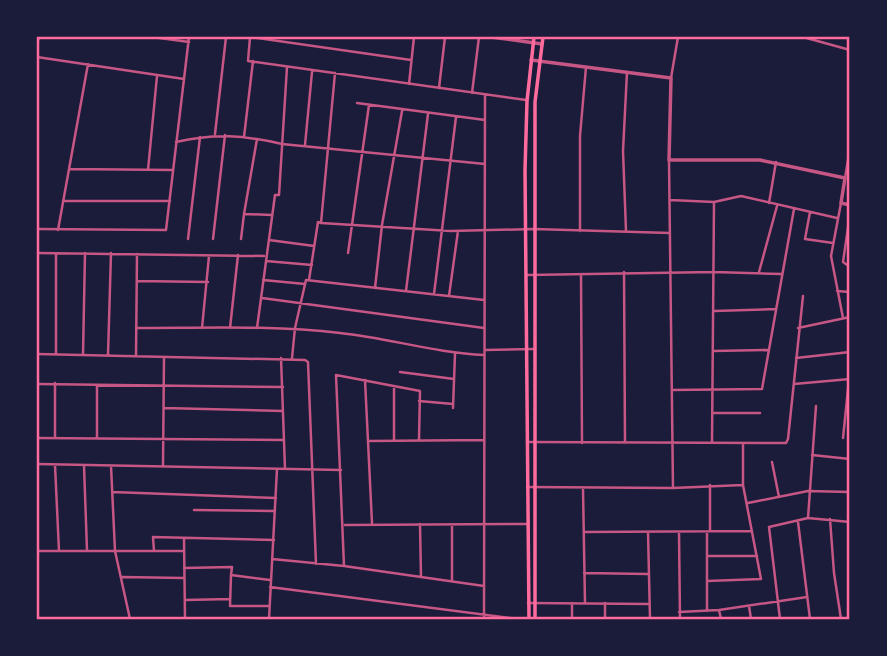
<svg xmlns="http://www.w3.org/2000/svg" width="887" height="656" font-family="Georgia,serif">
<rect width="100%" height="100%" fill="#1b1b3a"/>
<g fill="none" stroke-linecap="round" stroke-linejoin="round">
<!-- minor -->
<path stroke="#c65784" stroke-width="2.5" d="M152,37L189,42
M250,37L248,61L526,100
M251,37L411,60
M803,37L850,50
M37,57L184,79
M671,78L678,37
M409,84L414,37
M439,88L445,37
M472,93L479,37
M357,103L485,120
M215,134L226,37
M244,137L253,61
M257,139L244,214L272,215
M176,142C215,133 243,135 282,144L485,164
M305,145L312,72
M669,160L673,488
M69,169L173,170
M148,170L157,76
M845,178L850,148
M670,200L714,202L741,196L837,218
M63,201H170
M769,203L776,162
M841,203L831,256L843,318
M810,212L805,239L833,243
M850,214L843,262L850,267
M321,223L451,231L534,229L670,233
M37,229L166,230L189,37
M58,230L88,64
M580,231V136L586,67
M626,231L623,151L627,72
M188,239L200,137
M213,239L225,135
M241,239L244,214
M269,240L314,246
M37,253L264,256
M348,253L369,105
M266,261L312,265
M624,272L625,443
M759,272L777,206
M527,275L714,272L781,274
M581,275L582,443
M263,280L305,284
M309,280L318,222L321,223L335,73
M137,281L208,282
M375,288L382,225L402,111
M406,291L428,114
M837,291L850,292
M434,294L456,117
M449,296L458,231
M262,298L484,328
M714,311L776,309
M136,328C204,328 272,325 340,333C389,338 435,353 484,355
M202,328L209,256
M230,328L238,255
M257,328L275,195H279L287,67
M798,328L850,317
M485,350L535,349
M713,351L769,350
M37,354L305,360L308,362L316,564
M56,354V254
M83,355L85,253
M108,355L111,253
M136,356L137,254
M281,358L285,469
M292,358L295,328L306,280L484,300
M796,358L850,352
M400,372L454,379
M365,380L372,523
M55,383V438
M37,384L283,387
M794,384L850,379
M394,388V440
M672,390L762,389L794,209
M419,401L453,404
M164,408L283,411
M453,408L455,354
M713,413H760
M37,438L284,440
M97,438V385
M843,438L850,370
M369,441L484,440
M527,442L786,443L788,439L803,296
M712,443L714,202
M812,455L850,459
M772,462L779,497
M37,464L341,470
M55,465L59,551
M163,465L164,357
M84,466L87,550
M111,466L115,551L130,619
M527,487L673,488L743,485
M583,489L585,603
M112,492L276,498
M748,503L808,491L850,492
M194,510L275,511
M808,518L816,406
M830,519L834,573L841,619
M798,522L810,619
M420,524L421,577
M345,525L527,524
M710,530V485
M584,532L752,531
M648,532L650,619
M679,532L680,619
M707,532V611
M184,539L185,619
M37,551H184
M154,551L153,537L274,540
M708,556H757
M272,559L344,566L484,586
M344,566L336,375L420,391L419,440
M184,568L232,567L231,575L270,580
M584,573L647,574
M231,575L230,606H269
M122,577L184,578
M452,581V525
M707,581L761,579L743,485V444
M270,587L517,619
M185,600L230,599
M528,603L649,604
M572,603V619
M605,603V619
M749,606L751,619
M719,610L721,619
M679,612L719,610L807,597
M484,616L485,95
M269,619L277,469
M780,619L769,527L808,518L850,522"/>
<!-- tertiary -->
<path stroke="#c65784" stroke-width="3.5" d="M491,37L542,44
M531,60L671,78L669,160H760L845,178L841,203L850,205"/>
<!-- secondary -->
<path stroke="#ff6b9d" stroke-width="3.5" d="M37,43L38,37
M529,619L525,170L527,101L534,37
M535,619V102L543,37"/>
</g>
<!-- border -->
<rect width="887" height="656" fill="none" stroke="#1b1b3a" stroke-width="77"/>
<rect x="38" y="38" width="810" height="580" fill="none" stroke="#ff6b9d" stroke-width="2.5"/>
</svg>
